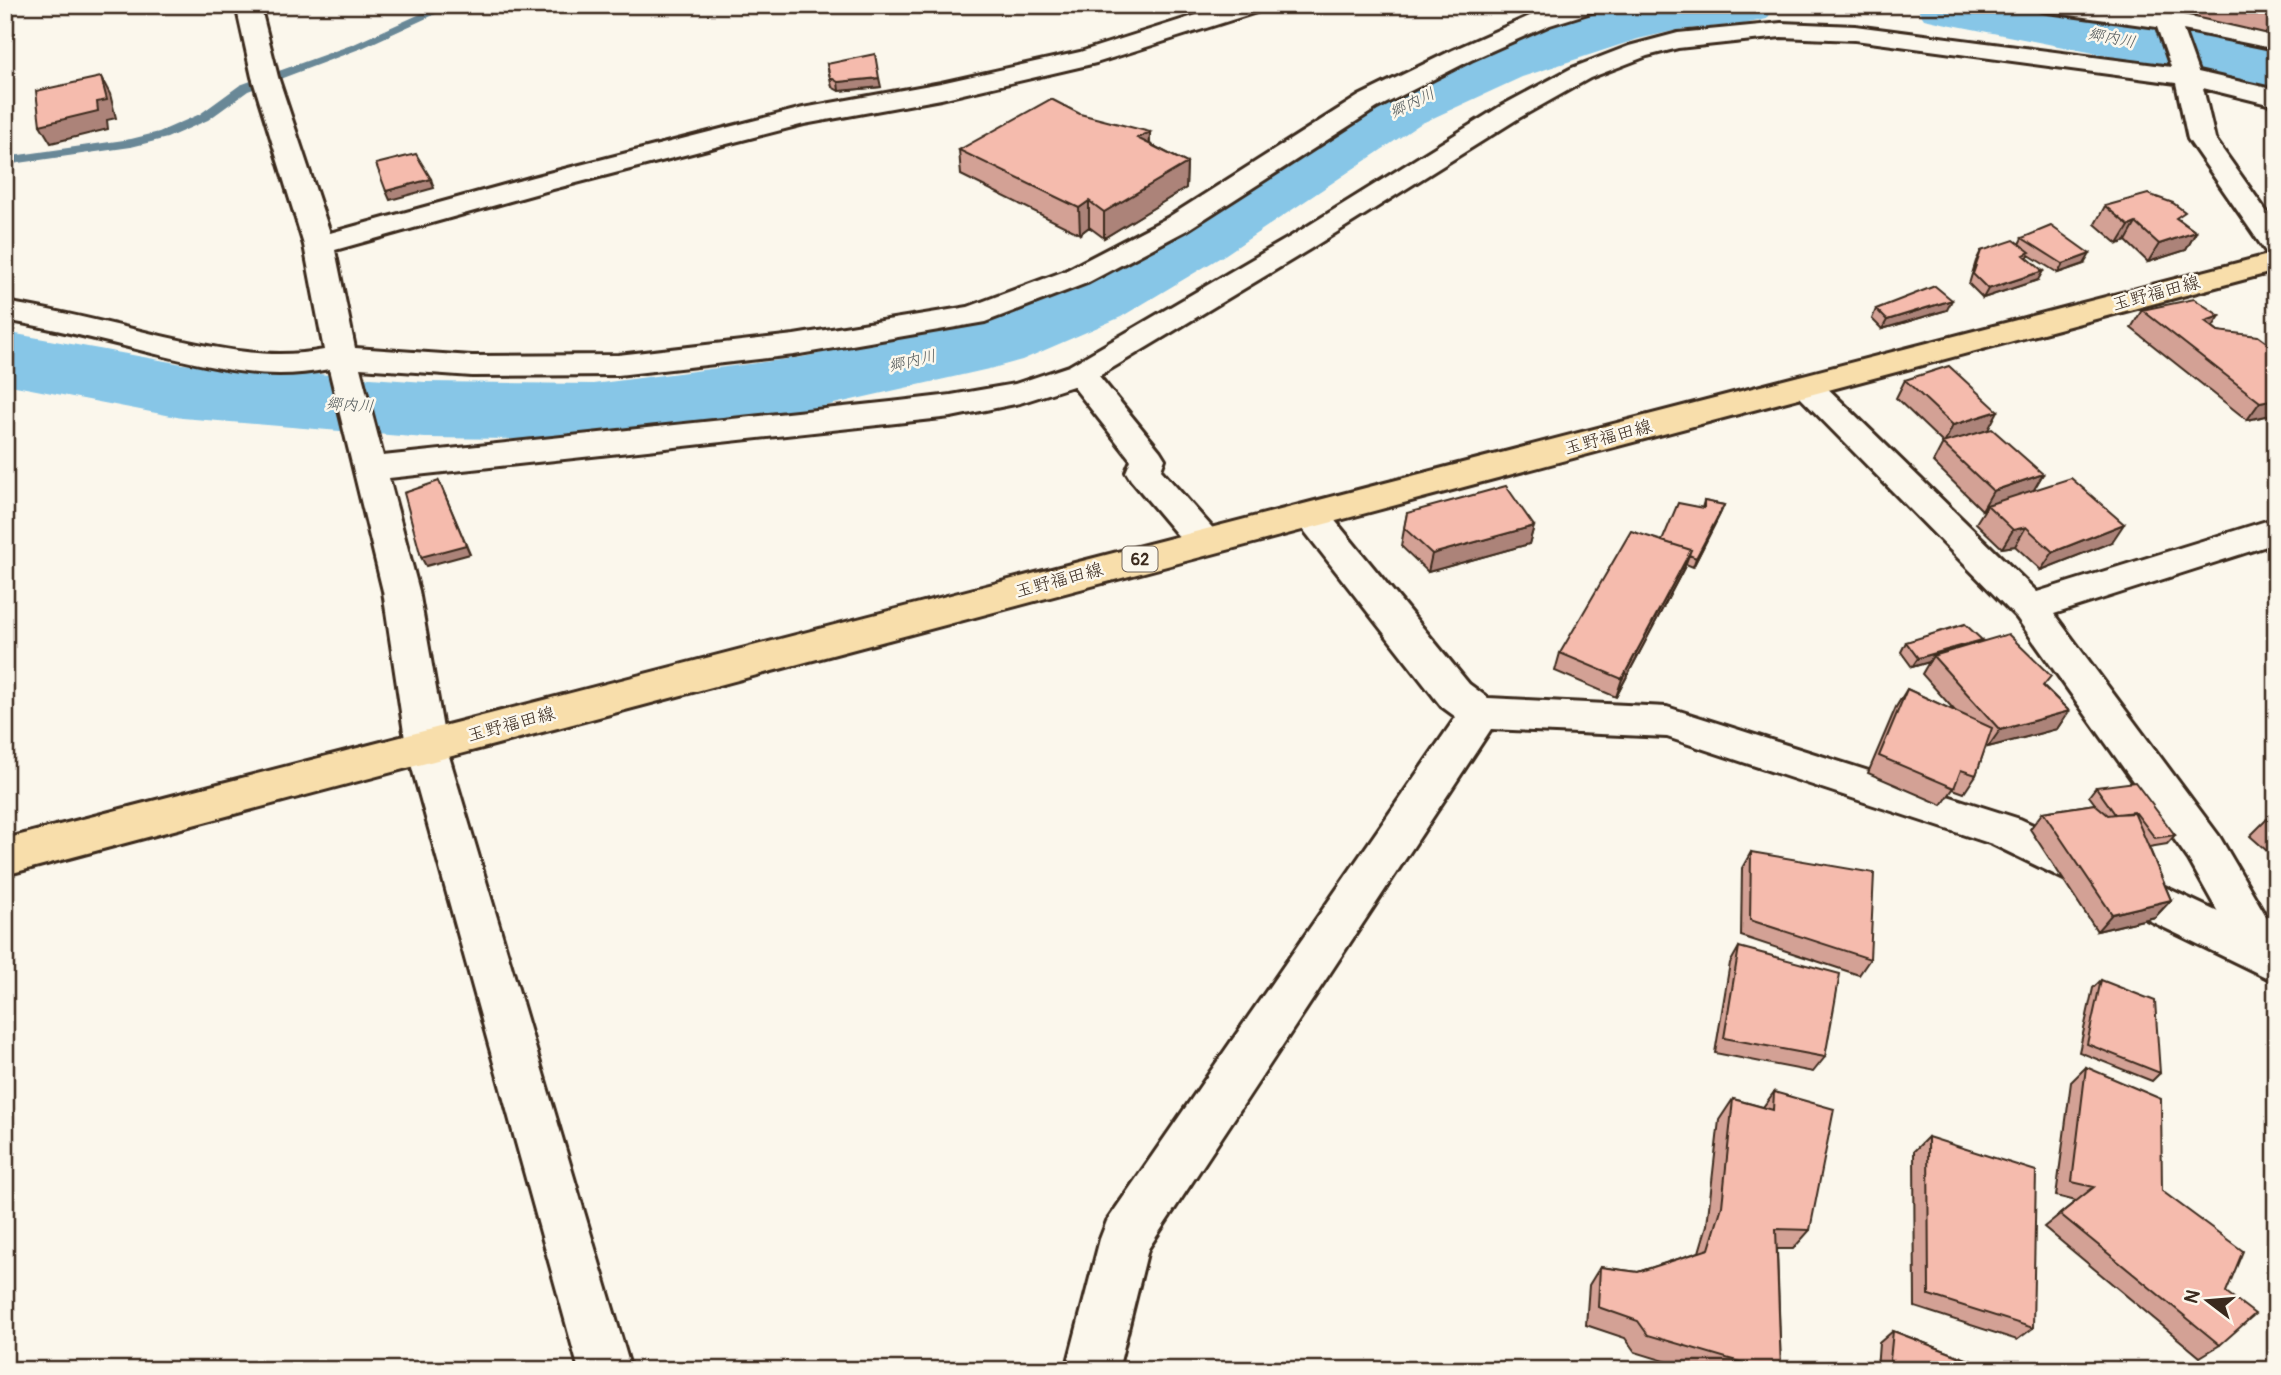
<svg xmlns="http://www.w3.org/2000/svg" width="2281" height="1375" font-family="Pangolin,'Klee One',sans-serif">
<rect width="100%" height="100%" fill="#fbf7ec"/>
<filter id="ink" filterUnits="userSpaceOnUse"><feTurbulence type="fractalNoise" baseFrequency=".0143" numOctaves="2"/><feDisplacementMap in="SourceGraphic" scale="14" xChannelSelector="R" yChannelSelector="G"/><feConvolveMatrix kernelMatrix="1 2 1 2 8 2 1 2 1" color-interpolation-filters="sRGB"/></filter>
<g filter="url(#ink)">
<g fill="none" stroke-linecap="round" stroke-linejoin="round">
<!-- stream -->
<path fill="#698897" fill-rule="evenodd" d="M440,5H455L362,48L248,91L208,120L167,138L131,147L5,165V157L131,139L159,132L200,114L240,85L354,44Z"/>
<!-- river -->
<path fill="#87c6e7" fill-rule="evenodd" d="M1617,5H1776L1767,19L1744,24L1678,30L1638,39L1522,77L1420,124L1226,254L1121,317L1022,360L993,368L803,411L593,440L425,438L182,418L5,384V332L182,364L425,382L593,384L803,357L971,321L1065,283L1172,222L1370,94L1474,49Z
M1915,5H2049L2276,49V89L1947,24L1924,19Z"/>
<defs>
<path id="street" d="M236,5H260L278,77L330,233L533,177L803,108L941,83L1080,52L1228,5H1266L1263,10L1096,63L941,99L804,124L553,189L335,250L355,348L472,356L618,355L794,335L968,307L1065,271L1167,218L1359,96L1453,50L1532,15L1563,5H1601L1598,10L1550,25L1471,60L1377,108L1187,230L1087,283L985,322L794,355L618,375L472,376L360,368L383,456L891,402L951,395L1015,384L1069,366L1290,237L1501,106L1572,68L1629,46L1678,33L1781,23L1855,26L2171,67L2157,27L2048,12L2039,10L2036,5H2106L2152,11L2150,5H2174L2178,14L2276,34V49L2183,30L2198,72L2276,90V106L2203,88L2215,139L2276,225V255L2266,252L2188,139L2176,83L1855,40L1781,37L1678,48L1647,56L1590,78L1519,118L1310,249L1099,376L1160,451L1165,459L1161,470L1217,533L1222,542L1217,551L1204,555L1191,551L1131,480L1126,472L1131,460L1073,386L1020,403L951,417L389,478L419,591L446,746L631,1370H579L406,746L383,591L329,369C265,382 210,367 148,352C100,340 53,328 5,320V302C55,310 104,322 153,334C210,347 266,361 324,350L304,245L252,77Z
M1806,375L1817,378L2037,592L2276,518V543L2054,614L2219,836L2276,933V982L1992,844L1667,737L1491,729L1148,1249L1118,1370H1066L1100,1239L1107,1221L1456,717L1441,706L1299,524L1294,515L1299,506L1311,503L1323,506L1469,684L1488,698L1667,707L2020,819L2218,912L2189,860L2017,618L1795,392L1790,385L1795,378Z"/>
<path id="primary" d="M2276,253V271L5,875V839Z"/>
</defs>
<!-- street casing -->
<use href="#street" stroke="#3b2a1e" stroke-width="6"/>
<!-- primary casing -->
<use href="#primary" stroke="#3b2a1e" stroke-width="6"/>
<!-- street -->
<use href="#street" fill="#fbf7ec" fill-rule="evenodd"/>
<!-- primary -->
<use href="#primary" fill="#f8deab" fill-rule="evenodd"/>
</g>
<!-- wall -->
<path fill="#d3a195" stroke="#3b2a1e" stroke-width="2" d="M2202,5H2276V22L2269,34L2195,17Z
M827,64L881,87L839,91L832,87Z
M1150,132V144L1187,163L1186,188L1104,238L1089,227L1080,234L961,175L959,150Z
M2105,206L2180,220L2196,232L2186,250L2148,262L2126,241L2118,244L2095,224Z
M2022,238L2084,264L2058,273L2029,255L2027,258L2038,280L1983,298L1969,284L1976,261L1981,251L2019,244Z
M1876,309L1947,310L1882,329L1872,319Z
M2142,310L2213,327L2218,331L2276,349V414L2247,420L2131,328Z
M1905,380L1988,430L1962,438L2043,474L2033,490L2112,542L2041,570L2015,546L2002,548L1976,523L1985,509L1982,510L1933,462L1943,443L1896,398Z
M1704,501L1724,505L1720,514L1693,567L1686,564L1616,697L1555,671L1560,653L1662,541L1702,508Z
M1407,513L1534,526L1529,544L1428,572L1401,546Z
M1982,640L1981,642L2044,686L2069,711L2057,729L1988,747L1986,745L1976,775L1964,793L1953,789L1942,805L1868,773L1896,707L1907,689L1956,712L1922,674L1929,662L1912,667L1901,652L1906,642Z
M2096,787L2175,835L2167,844L2149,847L2171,900L2155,917L2097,931L2030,829L2043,812L2095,804L2089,796Z
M2276,815V859L2250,836L2267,819Z
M1751,852L1870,959L1859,975L1741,936L1742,868Z
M1739,947L1825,1057L1813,1072L1715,1053L1730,963Z
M2101,980L2160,1073L2152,1081L2079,1052L2093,988Z
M2086,1067L2162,1191L2226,1292L2220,1345L2200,1357L2044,1227L2076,1201L2056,1196L2071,1082Z
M1774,1092L1810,1230L1793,1249H1777L1781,1370H1694L1635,1352L1625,1338L1586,1325L1589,1285L1600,1267L1638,1272L1699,1252L1707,1225L1719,1120L1733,1099L1763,1107Z
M1928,1137L2033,1328L2017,1340L1915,1307L1914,1151Z
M1893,1331L1995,1370H1877L1879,1343Z"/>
<!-- shaded-wall -->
<path fill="#ac8379" stroke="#3b2a1e" stroke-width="2" d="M265,5H286L266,9Z
M101,77L110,94L116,118L107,120L108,129L51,143L40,125Z
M879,78L881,87L839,91L838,82Z
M1150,132L1149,157L1137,138Z
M1187,163L1186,188L1104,238V212Z
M431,179L434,188L390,200L386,191Z
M1089,201V227L1080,234L1079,208Z
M2136,223L2126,241L2118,244L2129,226Z
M2196,232L2186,250L2148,262L2159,244Z
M2090,254L2084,264L2058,273L2063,264Z
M2043,271L2038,280L1983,298L1988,289Z
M1952,300L1947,310L1882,329L1887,320Z
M2220,316L2208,334L2205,321Z
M2276,399V414L2247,420L2260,402Z
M1998,411L1988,430L1944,444L1953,425Z
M2043,474L2032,493L1987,505L1985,509L1982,510L1993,491Z
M439,481L470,554L426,566L421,557Z
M1724,505L1720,514L1693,567L1696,558Z
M2124,524L2112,542L2041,570L2053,552Z
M1534,526L1529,544L1428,572L1432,554Z
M2026,527L2015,546L2002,548L2013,530Z
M1691,550L1684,568L1616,697L1622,679Z
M1982,640L1976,650L1933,656L1929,662L1912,667L1918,658Z
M2069,711L2057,729L1988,747L2000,730Z
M2171,900L2155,917L2097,931L2112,914Z"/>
<!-- building -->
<path fill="#f5bbad" stroke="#3b2a1e" stroke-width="2" d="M2229,5H2276V16Z
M875,54L879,78L838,82L830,77L827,64Z
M101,77L107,100L97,102L98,111L40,125L36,91Z
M1051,99L1080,114L1150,132L1137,138L1187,163L1104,212L1089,201L1079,208L959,150Z
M416,154L431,179L386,191L376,164Z
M2148,194L2173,203L2185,212L2176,218L2196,232L2159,244L2136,223L2129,226L2105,206Z
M2051,226L2090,254L2063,264L2022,238Z
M2014,240L2030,252L2024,255L2043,271L1988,289L1973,274L1981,251Z
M1935,286L1952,300L1887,320L1876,309Z
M2194,299L2220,316L2205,321L2218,331L2258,336L2276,349V399L2260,402L2142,310Z
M1949,366L1998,411L1953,425L1905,380Z
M1992,429L2043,474L1993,491L1942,443Z
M2071,478L2124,524L2053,552L2026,527L2013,530L1987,505Z
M439,481L466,545L421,557L404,493Z
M1506,486L1534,526L1432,554L1404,528L1407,513Z
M1704,501L1724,505L1696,558L1689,555L1691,550L1662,541L1678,503L1704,508Z
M1631,531L1691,550L1622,679L1560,653Z
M1965,624L1982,640L1918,658L1906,642Z
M2008,634L2051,676L2043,686L2069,711L2000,730L1933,656Z
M1907,689L1992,728L1976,775L1961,770L1954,788L1879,756Z
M2135,782L2175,835L2155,838L2136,813L2115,814L2096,787Z
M2095,804L2108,815L2134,812L2171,900L2112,914L2043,812Z
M2276,815V827L2267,819Z
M1751,852L1874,873L1870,959L1750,920Z
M1739,947L1840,974L1825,1057L1724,1038Z
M2101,980L2155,1001L2160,1073L2087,1044Z
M2086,1067L2161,1099L2162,1191L2243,1251L2226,1292L2255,1314L2220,1345L2060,1214L2094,1187L2072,1182Z
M1774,1092L1834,1109L1810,1230L1776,1229L1781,1370H1767L1648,1335L1638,1321L1598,1307L1600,1267L1638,1272L1709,1249L1722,1206L1733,1099L1773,1110Z
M1928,1137L2036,1171L2033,1328L1929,1295Z
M1893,1331L1995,1370H1889Z"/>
</g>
<g text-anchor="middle" stroke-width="5" stroke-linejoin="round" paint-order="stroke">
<!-- far-water labels -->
<g font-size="16" font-style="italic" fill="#52595a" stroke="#fbf7ec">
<text transform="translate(2112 37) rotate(11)" y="6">郷内川</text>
<text transform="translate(1412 102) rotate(-26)" y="6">郷内川</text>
<text transform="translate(912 360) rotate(-13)" y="6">郷内川</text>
<text transform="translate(350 404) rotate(4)" y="6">郷内川</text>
</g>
<!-- shield labels -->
<rect fill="#fbf7ec" stroke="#75685c" stroke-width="2" x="1122.5" y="546.5" width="35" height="25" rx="5"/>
<g font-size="16" font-weight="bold" fill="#3b2a1e">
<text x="1140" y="565">62</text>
</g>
<!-- street labels -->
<g font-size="18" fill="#3b2a1e" stroke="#fbf7ec">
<text transform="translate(2156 293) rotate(-15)" y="6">玉野福田線</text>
<text transform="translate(1608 437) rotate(-15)" y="6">玉野福田線</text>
<text transform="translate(1059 580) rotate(-15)" y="6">玉野福田線</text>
<text transform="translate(511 724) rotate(-15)" y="6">玉野福田線</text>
</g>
</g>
<!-- margin -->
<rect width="2281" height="1375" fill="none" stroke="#fbf7ec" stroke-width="28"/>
<rect x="14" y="14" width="2253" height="1347" fill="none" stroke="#3b2a1e" stroke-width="2.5" filter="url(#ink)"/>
<!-- north arrow -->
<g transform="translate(2208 1301) rotate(286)" stroke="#fbf7ec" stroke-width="5" paint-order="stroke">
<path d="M0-5L12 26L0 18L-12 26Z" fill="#3b2a1e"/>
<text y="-10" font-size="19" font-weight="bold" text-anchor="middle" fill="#3b2a1e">N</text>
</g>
</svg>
